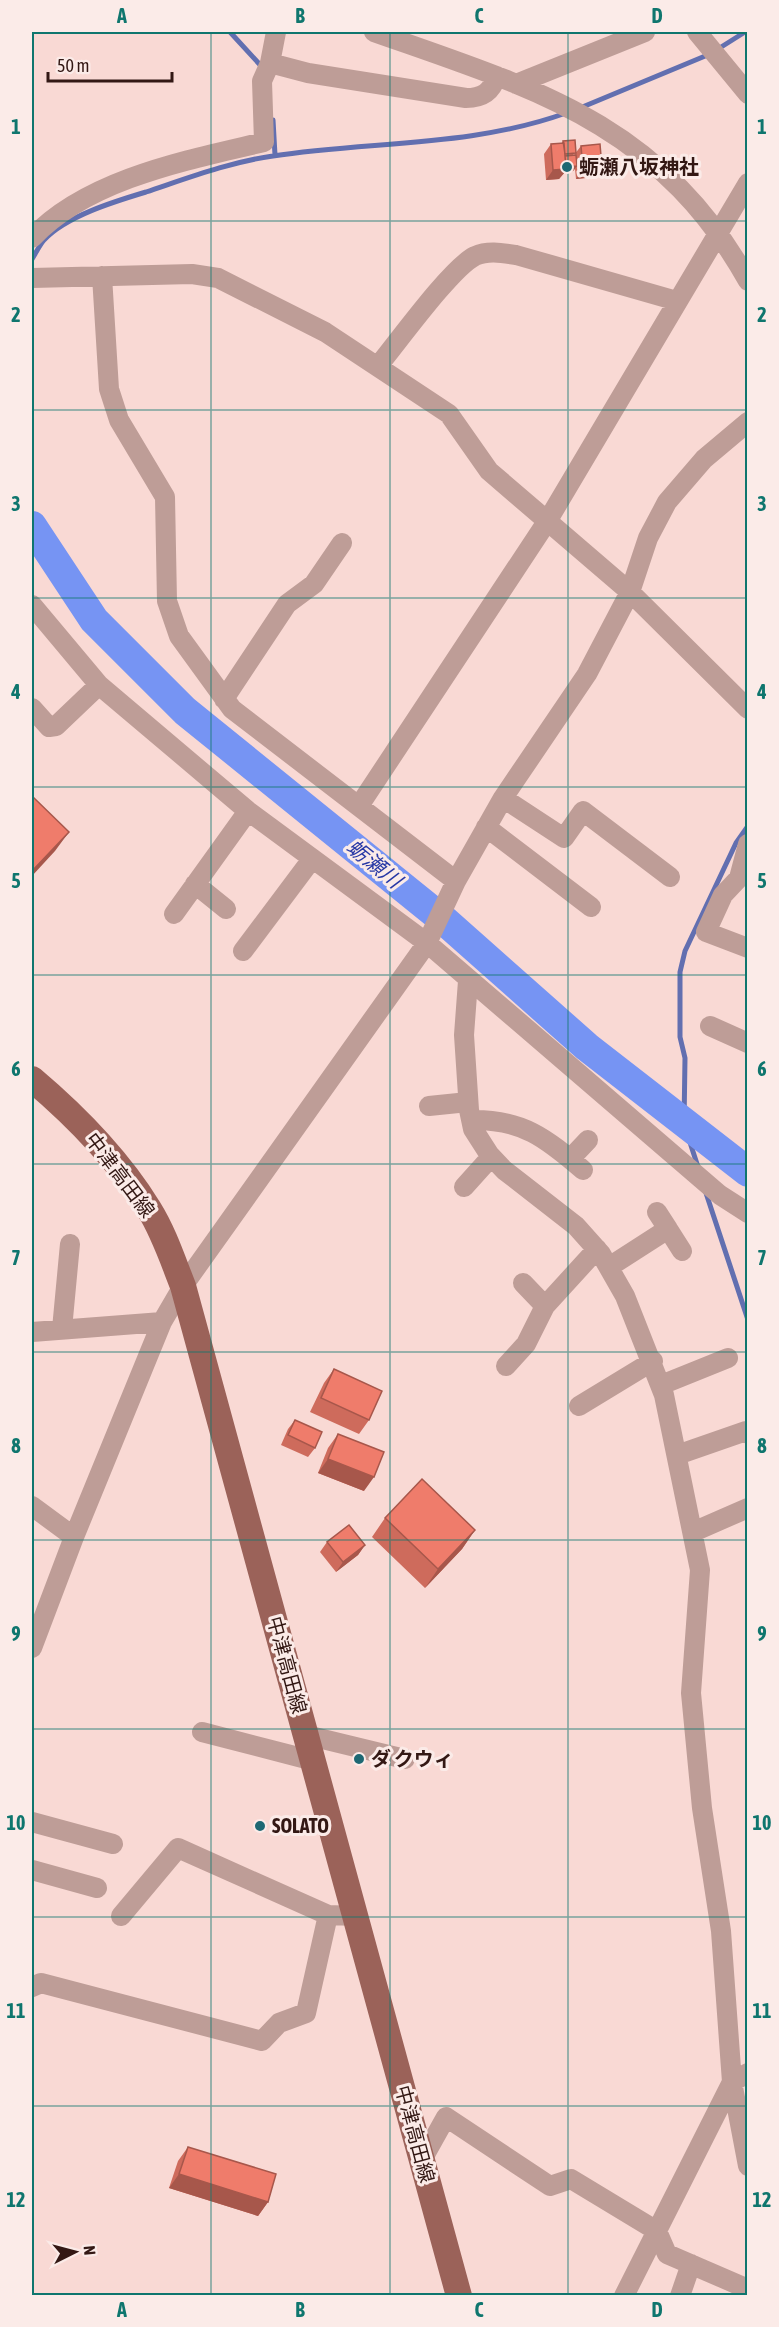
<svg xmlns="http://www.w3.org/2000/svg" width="779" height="2327" font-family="'Asap Condensed','Noto Sans JP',sans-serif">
<rect width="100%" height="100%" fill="#f9d9d4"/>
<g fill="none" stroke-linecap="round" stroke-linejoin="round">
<!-- stream -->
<path stroke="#626fb0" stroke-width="5" d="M230,32L263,68
M718,49L745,32
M580,108L710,54
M273,120L275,155
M32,259C36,253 39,246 44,240C66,216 116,201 146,192C188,178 230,162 273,156C371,141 472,147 566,113
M698,1167L684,1124L685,1058L680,1037V972L685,951L736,843L748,826
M705,1190L748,1320"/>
<!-- river -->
<path stroke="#7694f3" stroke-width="30" d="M32,526L94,620L185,711L446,922L587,1047L748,1172"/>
<!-- minor -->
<path stroke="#be9d97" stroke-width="20" d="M374,32C533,88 660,123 748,281
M697,32L748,94
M270,63L308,73L466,98C483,98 491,92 497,76
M516,84L645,32
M32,238C87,179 188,160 264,142L262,81L270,63L276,32
M102,276L109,389L119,420L165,497L167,601L179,636L232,709L456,881
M32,278L192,274L218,278L325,332L449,414L489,471L630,592L748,709
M378,366C398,342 451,268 475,256C488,250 503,253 516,255L677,301
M32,605L99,685L248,811L427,943L720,1195L748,1213
M224,699L287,604L314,584L342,543
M32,708L49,727L56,726L99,685
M503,798L564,838L583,811L670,877
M359,806L548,520L748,183
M486,827L591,907
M748,844L739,878L723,895L706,932L748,948
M195,884L226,909
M174,914L248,811
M243,951L312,859
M468,981L464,1035L469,1110L473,1129L489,1154L504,1170L576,1226L601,1254L625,1296L664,1395L700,1570L691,1693L702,1808L721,1931L732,2082L748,2166
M710,1026L748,1043
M429,1106L468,1102
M471,1120C522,1119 546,1138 583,1170
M570,1159L588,1140
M464,1187L491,1157
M668,1229L682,1251
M609,1267L668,1229L657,1212
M523,1283L545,1306L597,1249
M62,1329L70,1244
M32,1332L162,1322
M506,1366L526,1344L545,1306
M661,1385L728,1358
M579,1406L653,1361
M677,1455L746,1431L748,1434
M32,1506L74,1537
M693,1532L748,1508
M32,1648L74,1537L162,1322L183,1286L427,943L456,881L503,798L587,674L630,592L648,538L667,502L704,459L748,422
M202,1732L314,1761
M306,1735L405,1759
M32,1822L113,1844
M32,1870L97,1888
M121,1916L178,1848L328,1915L356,1916
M32,1987L41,1983L262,2041L279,2023L306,2013L328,1915
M422,2160L446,2117L550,2186L571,2179L657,2231L667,2254L748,2289
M624,2296L732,2082L748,2073
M680,2296L691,2264"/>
<!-- major -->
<path stroke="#9b6259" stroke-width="26" d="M32,1079C77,1117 118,1159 149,1209C164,1233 173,1261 183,1286L459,2296"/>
</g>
<!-- wall -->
<path fill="#ce6b5c" d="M563,141L574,155L581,146L595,177L576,179L575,169L573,171L565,172L559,179L546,180L544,154L551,144L562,143Z
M334,1369L369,1420L359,1434L310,1412L324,1383Z
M295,1420L315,1448L308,1457L281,1445L288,1429Z
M338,1434L364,1491L318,1473L328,1448Z
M385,1518L475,1530L462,1549L425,1588L372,1537Z
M327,1542L365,1545L358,1555L336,1572L320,1552Z
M188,2147L268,2202L258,2216L169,2188L178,2161Z"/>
<!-- shaded-wall -->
<path fill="#a7574b" d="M577,166L573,171L565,172L559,179L546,180L553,170L564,167Z
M602,168L595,177L576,179L583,169Z
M69,832L55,851L32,876V871Z
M328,1459L374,1477L364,1491L318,1473Z
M475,1530L462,1549L425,1588L438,1569Z
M365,1545L358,1555L336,1572L343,1562Z
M179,2174L268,2202L258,2216L169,2188Z"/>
<!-- building -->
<path fill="#ef7c6b" stroke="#a7574b" stroke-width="1.5" d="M575,140L576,153L565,154L563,141Z
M564,143L566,169L553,170L551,144Z
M600,144L602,168L583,169L581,146Z
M576,155L577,166L566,167L565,156Z
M32,796L69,832L32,871Z
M334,1369L382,1391L369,1420L321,1398Z
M295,1420L322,1432L315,1448L288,1435Z
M338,1434L384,1452L374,1477L328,1459Z
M422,1479L475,1530L438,1569L385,1518Z
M349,1525L365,1545L343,1562L327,1542Z
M188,2147L276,2174L268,2202L179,2174Z"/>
<!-- grid -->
<path fill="none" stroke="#0f766e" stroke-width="1.5" stroke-opacity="0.55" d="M211,32V2296M390,32V2296M568,32V2296M32,221H748M32,410H748M32,598H748M32,787H748M32,975H748M32,1164H748M32,1352H748M32,1540H748M32,1729H748M32,1917H748M32,2106H748"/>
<!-- markers -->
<g fill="#1e6873" stroke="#fbebe8" stroke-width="2">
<circle cx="567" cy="167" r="6"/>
<circle cx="359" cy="1759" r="6"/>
<circle cx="260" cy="1826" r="6"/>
</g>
<g text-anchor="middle" stroke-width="6" stroke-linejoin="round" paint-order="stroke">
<!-- poi labels -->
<g font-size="20" font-weight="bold" fill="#331814" stroke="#fbebe8" text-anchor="start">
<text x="579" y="174">蛎瀬八坂神社</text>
<text x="371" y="1766">ダ クウィ</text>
<text x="272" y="1833">SOLATO</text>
</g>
<!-- street labels -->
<g font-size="20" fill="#331814" stroke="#fbebe8">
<text transform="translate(120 1175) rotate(53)" y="7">中津高田線</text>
<text transform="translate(287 1665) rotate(75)" y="7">中津高田線</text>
<text transform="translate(415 2134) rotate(75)" y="7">中津高田線</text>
</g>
<!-- water labels -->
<g font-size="21" font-style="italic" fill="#2738a5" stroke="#fbebe8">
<text transform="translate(374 864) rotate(39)" y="7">蛎瀬川</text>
</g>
</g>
<!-- border -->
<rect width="779" height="2327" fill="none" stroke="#fbebe8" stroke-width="66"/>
<!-- north arrow -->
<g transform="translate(75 2252) rotate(84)" stroke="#fbebe8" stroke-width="4.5" paint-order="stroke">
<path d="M0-4.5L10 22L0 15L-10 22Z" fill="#331814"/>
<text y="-9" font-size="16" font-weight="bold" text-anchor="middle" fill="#331814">N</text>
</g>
<!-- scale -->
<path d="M48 72v9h124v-9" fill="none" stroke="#331814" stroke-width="3"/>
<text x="57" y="72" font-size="18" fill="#331814" stroke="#fbebe8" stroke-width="4.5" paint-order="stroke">50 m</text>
<rect x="33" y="33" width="713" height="2261" fill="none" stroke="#0f766e" stroke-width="2"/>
<g font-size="20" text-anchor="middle" font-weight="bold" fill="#0f766e">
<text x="122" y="23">A</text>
<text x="300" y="23">B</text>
<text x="479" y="23">C</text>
<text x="657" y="23">D</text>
<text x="16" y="134">1</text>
<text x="762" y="134">1</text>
<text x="16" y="322">2</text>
<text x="762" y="322">2</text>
<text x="16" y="511">3</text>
<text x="762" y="511">3</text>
<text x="16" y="699">4</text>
<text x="762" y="699">4</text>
<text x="16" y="888">5</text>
<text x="762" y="888">5</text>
<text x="16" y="1076">6</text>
<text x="762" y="1076">6</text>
<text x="16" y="1265">7</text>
<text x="762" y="1265">7</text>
<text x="16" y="1453">8</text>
<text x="762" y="1453">8</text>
<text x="16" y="1641">9</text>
<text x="762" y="1641">9</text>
<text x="16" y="1830">10</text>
<text x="762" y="1830">10</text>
<text x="16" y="2018">11</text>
<text x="762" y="2018">11</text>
<text x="16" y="2207">12</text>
<text x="762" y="2207">12</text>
<text x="122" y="2317">A</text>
<text x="300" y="2317">B</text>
<text x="479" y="2317">C</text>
<text x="657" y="2317">D</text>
</g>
</svg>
